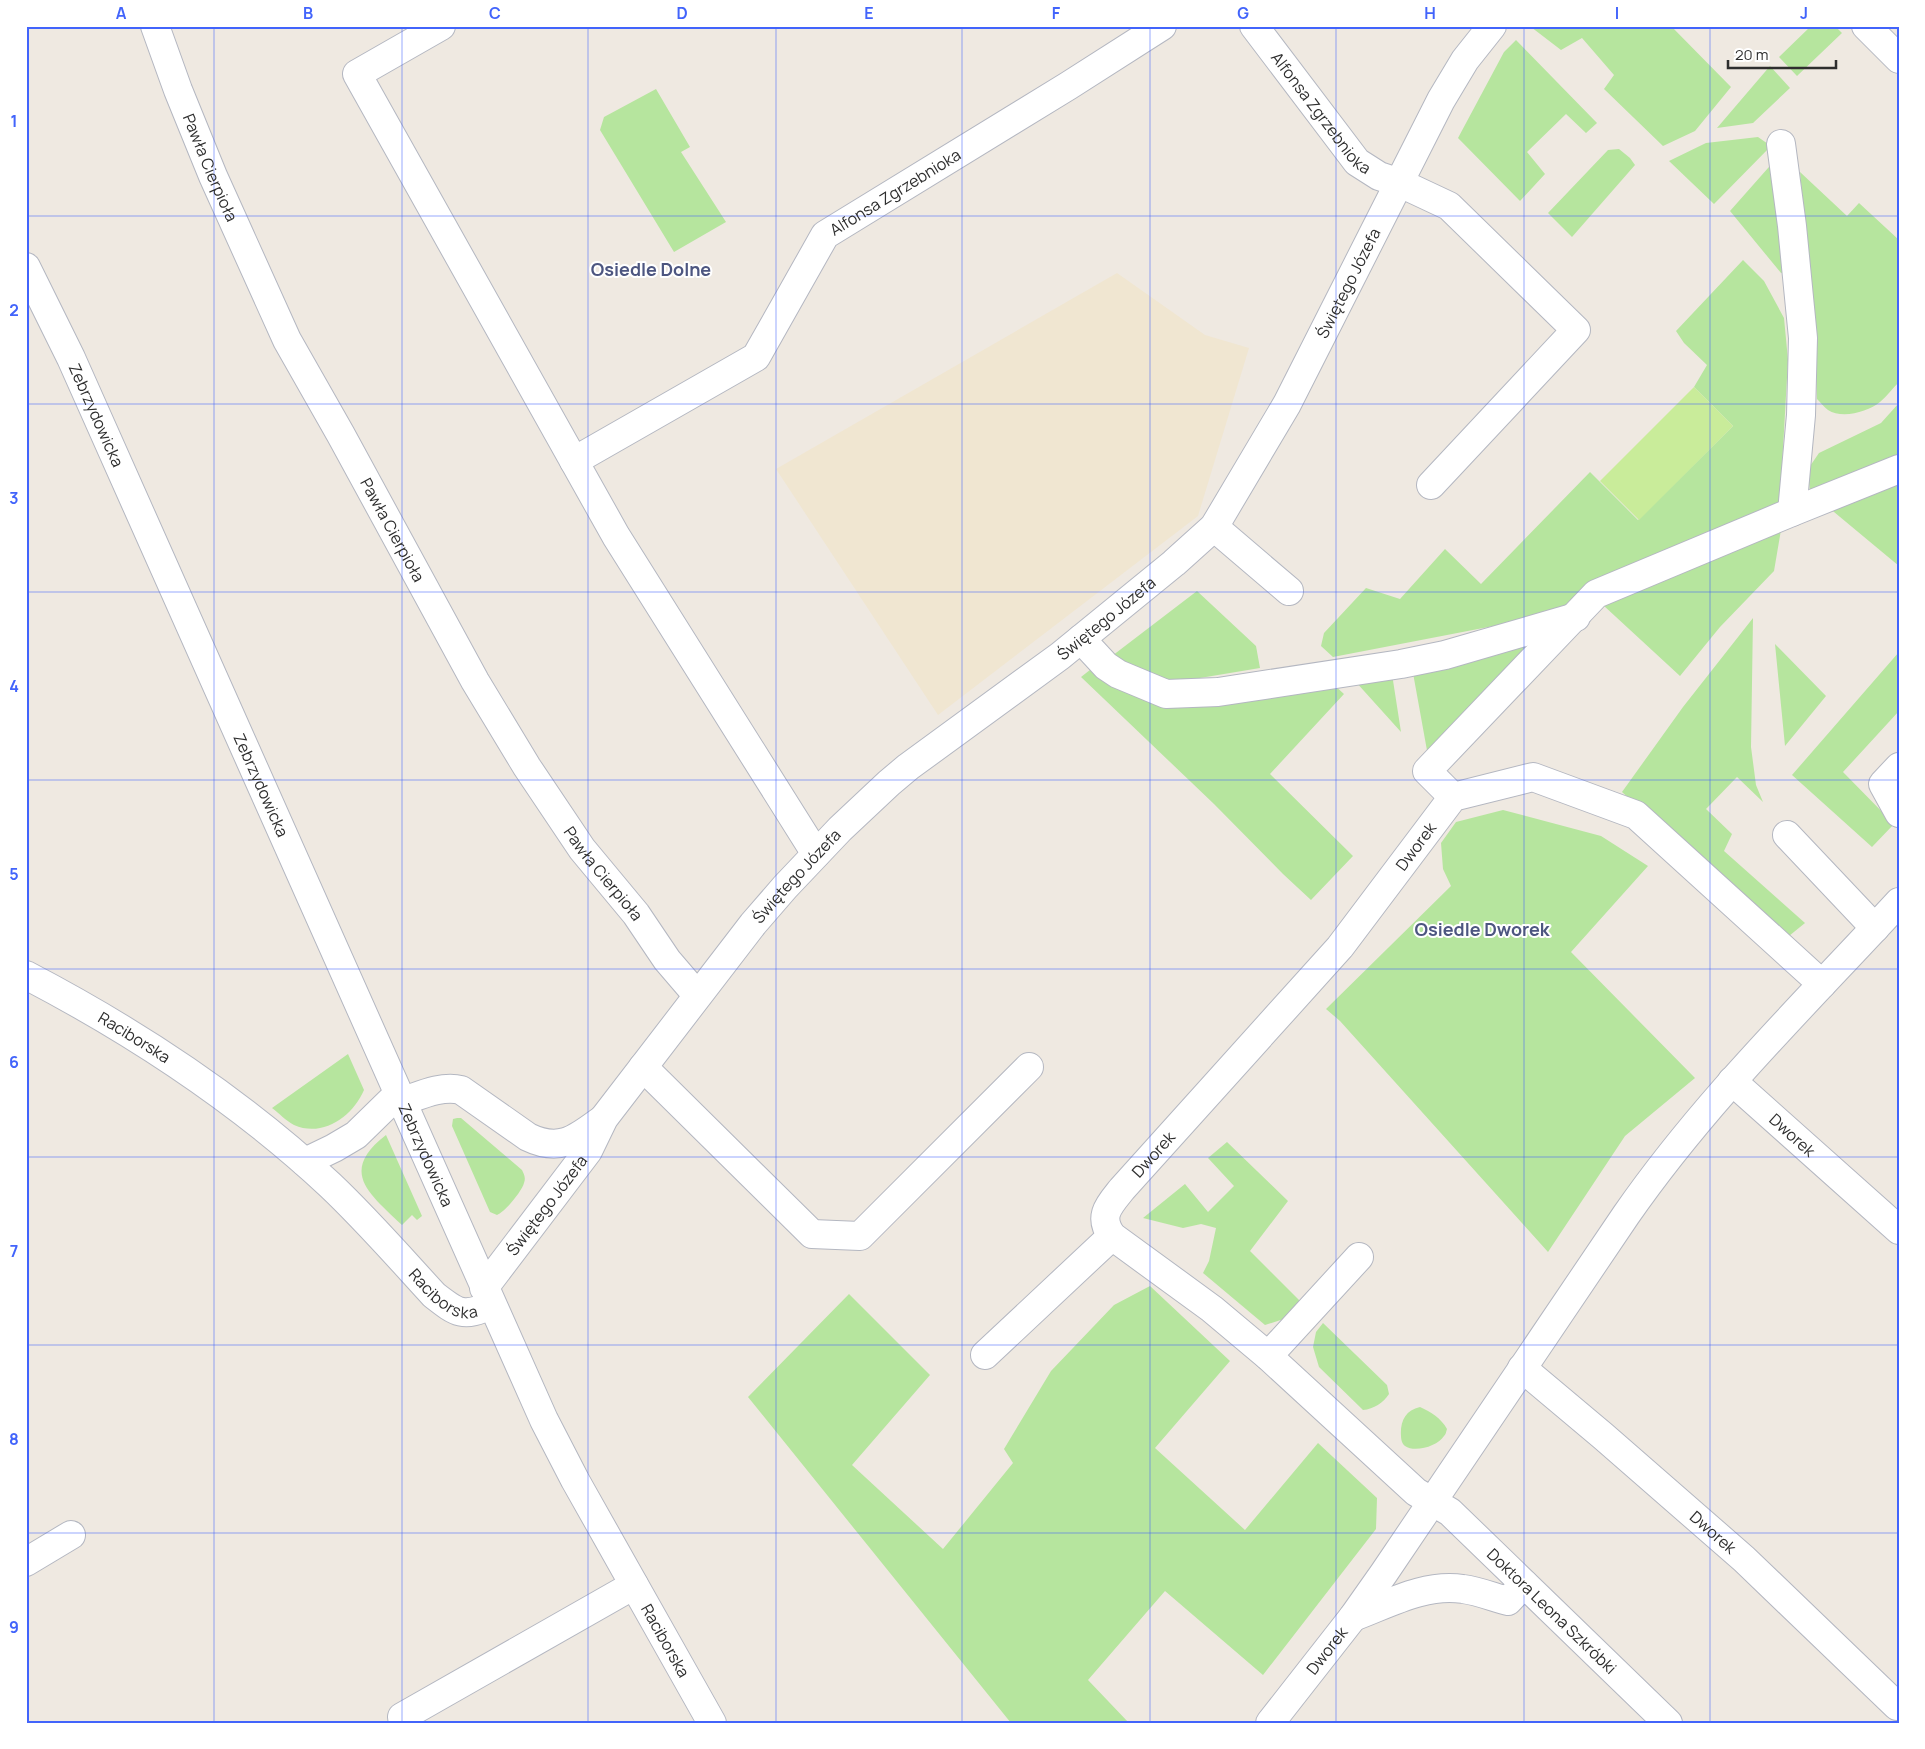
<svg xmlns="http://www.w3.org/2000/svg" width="1925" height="1749" font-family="Manrope,sans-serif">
<rect width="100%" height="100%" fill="#efe9e1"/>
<!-- education -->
<path fill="#f0e6d1" d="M1117,273L1205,335L1249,348L1198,516L938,715L776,469Z"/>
<!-- green -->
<path fill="#b6e59e" d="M1671,26L1731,87L1695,131L1663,146L1604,89L1614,75L1582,38L1561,50L1531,27Z
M1811,26H1835L1842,33L1797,76L1779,57Z
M1516,40L1597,123L1586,133L1566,114L1527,152L1545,174L1520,201L1458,138L1504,52Z
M1770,66L1790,88L1753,123L1717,128Z
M656,89L690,147L681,152L726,222L674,252L600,130L604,117Z
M1758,137L1771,146L1714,204L1669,161L1706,143Z
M1619,149L1630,158L1635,165L1572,237L1548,213L1608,150Z
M1776,159L1789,272L1781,273L1730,211Z
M1800,172L1847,216L1859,203L1899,240V382C1893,388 1887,396 1880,402C1868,412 1842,419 1828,410C1824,407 1820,402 1817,399L1814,317Z
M1743,260L1764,281L1784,318L1788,360L1780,502L1775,508L1567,607L1504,624L1333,657L1321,646L1324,633L1366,588L1400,599L1445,549L1481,584L1590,472L1638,520L1733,426L1694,387L1707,365L1684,343L1676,331Z
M1899,403V461L1810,493L1808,469L1819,453L1881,423Z
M1899,478V566L1828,507Z
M1781,530L1774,571L1720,627L1680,676L1603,605L1726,555Z
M1197,591L1256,646L1260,668L1158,685L1108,659Z
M1753,618L1751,747L1756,785L1763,802L1737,777L1706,809L1732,834L1724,851L1805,923L1789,936L1704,865L1622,792L1683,707Z
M1538,641L1428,756L1413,673Z
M1775,644L1826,696L1785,746Z
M1899,652V711L1843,772L1894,824L1872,847L1792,775Z
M1095,666L1170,707L1333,684L1344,694L1270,774L1353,856L1311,900L1283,874L1214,804L1081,677Z
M1392,674L1401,732L1355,681Z
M1503,810L1601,836L1648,866L1571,952L1695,1078L1625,1136L1548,1252L1340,1021L1326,1009L1451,886L1443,869L1441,843L1456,822Z
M348,1054L364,1090C353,1116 323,1138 294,1125C286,1121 279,1113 272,1108Z
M457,1118H461L522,1170C524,1174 526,1178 524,1183C522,1191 505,1212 497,1215L490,1212L452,1126L453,1119Z
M386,1135L422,1216L417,1220L412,1215L402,1225C370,1194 338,1172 386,1135Z
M1227,1142L1288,1201L1250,1251L1300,1301L1296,1315L1265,1325L1203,1273L1209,1261L1216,1228L1201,1224L1183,1228L1143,1218L1185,1184L1208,1212L1234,1186L1208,1158Z
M1150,1286L1230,1361L1155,1448L1245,1530L1318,1443L1377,1498L1376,1529L1263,1675L1165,1591L1088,1680L1129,1723H1011L748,1397L849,1294L930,1375L852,1465L943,1549L1013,1463L1004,1449L1051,1371L1114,1305Z
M1323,1323L1387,1385L1389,1394C1383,1403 1374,1409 1363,1410L1319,1367L1313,1347L1316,1332Z
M1420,1407C1431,1412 1441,1418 1447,1429C1446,1432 1446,1434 1444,1436C1438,1446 1415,1453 1405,1446C1402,1444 1401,1439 1401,1436C1400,1422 1405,1410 1420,1407Z"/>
<!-- pitch -->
<path fill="#c9ec9a" d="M1694,387L1733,426L1639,520L1600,481Z"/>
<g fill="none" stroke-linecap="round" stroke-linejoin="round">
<defs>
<g id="minor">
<path id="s1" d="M155,26L178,90L213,176L287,340L341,435L475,681L527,767L582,849L636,914L667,960L697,995"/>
<path d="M441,26L357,74L616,536L816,854"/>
<path id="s2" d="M1254,26L1357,162L1379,176L1400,183L1449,206L1576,330L1431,485"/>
<path d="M1866,26L1899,59"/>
<path d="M1781,144L1792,226L1803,338L1801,415L1792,512"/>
<path id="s3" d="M26,267L71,358L544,1420L575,1480L712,1723"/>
<path id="s4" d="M574,461L756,357L825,235L1068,86L1162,26"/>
<path d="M1214,527L1289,591"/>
<path d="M1081,639L1106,666L1118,674L1166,694L1218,692L1401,664L1445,655L1576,617"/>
<path d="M1899,767L1883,784L1899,813"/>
<path d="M1453,797L1427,771L1596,594L1792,512L1899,469"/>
<path d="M1787,835L1875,928"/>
<path id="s5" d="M26,975C135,1032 240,1101 330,1185C367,1220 400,1258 434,1295C457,1313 463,1318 491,1305"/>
<path d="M643,1067L812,1234L860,1236L1029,1067"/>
<path id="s6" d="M1732,1081L1899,1230"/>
<path d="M401,1102C419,1096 441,1085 461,1090L528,1137C561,1153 577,1138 603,1119"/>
<path d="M305,1162L334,1148L356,1135L398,1094"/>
<path id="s7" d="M484,1288L588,1151L604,1118L753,924L785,887L840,829L889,783L908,767L1060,656L1174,563L1214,527L1287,404L1441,100L1465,60L1492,26"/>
<path d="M985,1355L1112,1236"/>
<path d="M1268,1356L1359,1257"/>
<path id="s8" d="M1522,1368L1603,1436L1744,1559L1897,1706"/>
<path d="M26,1562L71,1535"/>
<path d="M1353,1617C1388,1604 1425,1583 1463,1589C1478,1591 1493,1597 1508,1601L1524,1584"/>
<path d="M402,1717L634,1585"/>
<path id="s9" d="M1270,1723L1353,1617L1384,1573L1626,1215C1705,1101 1805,1004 1899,902"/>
<path id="s10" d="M1668,1723L1450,1512L1416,1492L1268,1356L1212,1309L1112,1236C1097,1216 1110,1204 1122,1189L1340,947L1453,797L1533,777L1636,815L1822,984"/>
</g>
</defs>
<!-- minor casing -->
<use href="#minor" stroke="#b4b7c1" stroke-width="30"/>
<!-- minor -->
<use href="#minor" stroke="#fff" stroke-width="28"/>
</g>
<!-- grid -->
<path fill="none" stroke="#4264fb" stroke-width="1" stroke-opacity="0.55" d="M214,26V1723M402,26V1723M588,26V1723M776,26V1723M962,26V1723M1150,26V1723M1336,26V1723M1524,26V1723M1710,26V1723M26,216H1899M26,404H1899M26,592H1899M26,780H1899M26,969H1899M26,1157H1899M26,1345H1899M26,1533H1899"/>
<g text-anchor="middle" stroke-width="4" stroke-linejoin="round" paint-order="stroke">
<!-- street labels -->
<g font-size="16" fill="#2e2e2e" stroke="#fff">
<text dy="6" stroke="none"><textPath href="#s2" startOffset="110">Alfonsa Zgrzebnioka</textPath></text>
<text dy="6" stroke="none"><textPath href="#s1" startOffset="152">Pawła Cierpioła</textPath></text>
<text dy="6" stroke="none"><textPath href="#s4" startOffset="432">Alfonsa Zgrzebnioka</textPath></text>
<text dy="6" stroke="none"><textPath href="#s7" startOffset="1342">Świętego Józefa</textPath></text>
<text dy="6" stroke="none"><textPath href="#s3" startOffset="164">Zebrzydowicka</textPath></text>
<text dy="6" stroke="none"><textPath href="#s1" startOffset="558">Pawła Cierpioła</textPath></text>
<text dy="6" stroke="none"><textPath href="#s7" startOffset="922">Świętego Józefa</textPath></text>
<text dy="6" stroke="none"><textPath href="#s3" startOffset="569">Zebrzydowicka</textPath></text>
<text dy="6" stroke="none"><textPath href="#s10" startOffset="1246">Dworek</textPath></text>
<text dy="6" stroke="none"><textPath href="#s1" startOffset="962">Pawła Cierpioła</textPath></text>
<text dy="6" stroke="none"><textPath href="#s7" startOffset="518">Świętego Józefa</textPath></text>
<text dy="6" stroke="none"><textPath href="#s5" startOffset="125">Raciborska</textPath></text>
<text dy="6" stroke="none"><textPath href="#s6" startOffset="81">Dworek</textPath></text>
<text dy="6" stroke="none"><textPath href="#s10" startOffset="841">Dworek</textPath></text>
<text dy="6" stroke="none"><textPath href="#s3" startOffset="974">Zebrzydowicka</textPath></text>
<text dy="6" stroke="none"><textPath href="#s7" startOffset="104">Świętego Józefa</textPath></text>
<text dy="6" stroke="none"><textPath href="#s5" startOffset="530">Raciborska</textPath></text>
<text dy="6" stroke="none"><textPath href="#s8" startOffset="252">Dworek</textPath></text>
<text transform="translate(1552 1611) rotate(44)" y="6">Doktora Leona Szkróbki</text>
<text dy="6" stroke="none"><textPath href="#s3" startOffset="1516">Raciborska</textPath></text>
<text dy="6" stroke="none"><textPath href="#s9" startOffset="92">Dworek</textPath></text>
</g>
<!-- neighbourhood labels -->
<g font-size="18" font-weight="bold" fill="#4d5680" stroke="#fff">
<text x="651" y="276">Osiedle Dolne</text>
<text x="1482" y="936">Osiedle Dworek</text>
</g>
</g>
<!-- border -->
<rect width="1925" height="1749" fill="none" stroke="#ffffff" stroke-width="55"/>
<!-- scale -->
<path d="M1728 60v8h108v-8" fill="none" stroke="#2e2e2e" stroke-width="2.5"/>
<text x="1735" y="60" font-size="15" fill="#2e2e2e" stroke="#ffffff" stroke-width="4" paint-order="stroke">20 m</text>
<rect x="28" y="28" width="1870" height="1694" fill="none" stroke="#4264fb" stroke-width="2"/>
<g font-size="16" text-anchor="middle" font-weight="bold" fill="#4264fb">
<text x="121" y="19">A</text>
<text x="308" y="19">B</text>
<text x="495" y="19">C</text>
<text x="682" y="19">D</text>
<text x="869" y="19">E</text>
<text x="1056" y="19">F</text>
<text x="1243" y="19">G</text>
<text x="1430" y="19">H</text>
<text x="1617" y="19">I</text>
<text x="1804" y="19">J</text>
<text x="14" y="127">1</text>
<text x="14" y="316">2</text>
<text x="14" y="504">3</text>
<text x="14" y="692">4</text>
<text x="14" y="880">5</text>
<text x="14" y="1068">6</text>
<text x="14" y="1257">7</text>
<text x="14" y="1445">8</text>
<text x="14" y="1633">9</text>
</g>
</svg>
